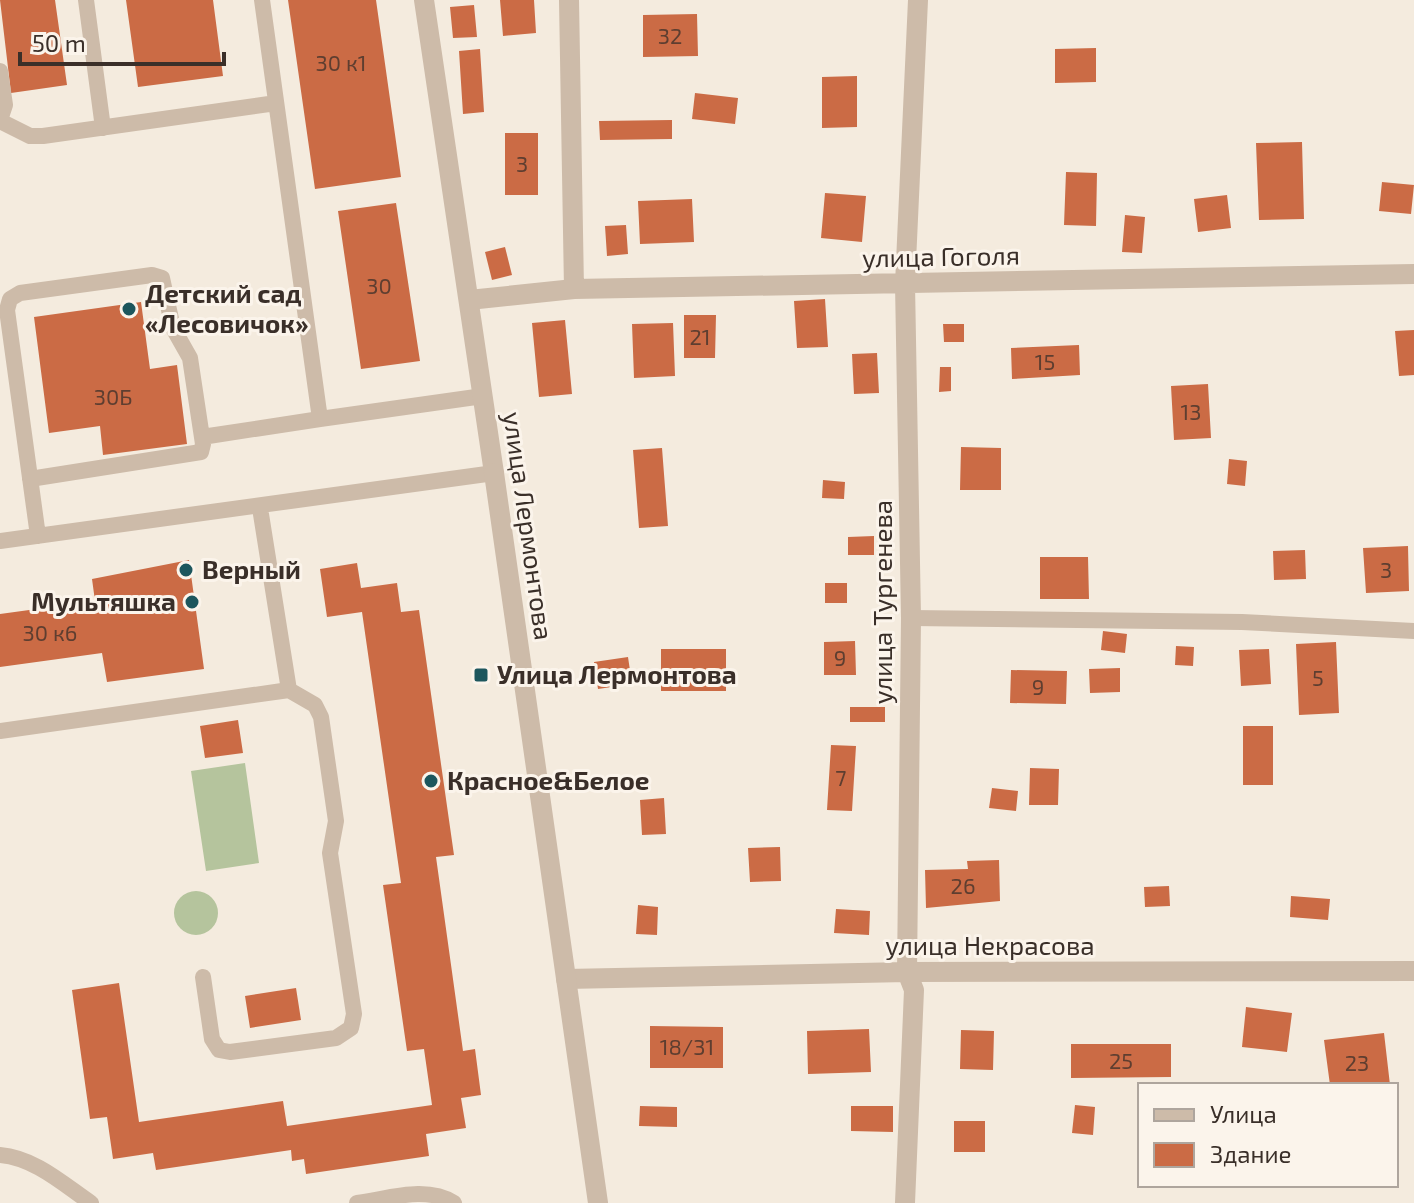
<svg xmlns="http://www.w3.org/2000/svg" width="1414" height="1203" font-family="'Exo 2',sans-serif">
<rect width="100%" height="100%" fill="#f4ebde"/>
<!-- green -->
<path fill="#b5c49d" d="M245,763L259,863L206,871L191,771Z
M174 913a22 22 0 1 1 44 0a22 22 0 1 1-44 0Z"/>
<!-- building -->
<path fill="#cb6b45" d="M0,0H55L67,85L11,93Z
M126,0H213L223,76L138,87Z
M288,0H376L401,177L315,189Z
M500,0H534L536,33L503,36Z
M474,5L477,37L453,38L450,7Z
M697,14L698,56L643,57V15Z
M1096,48V82L1055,83V49Z
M480,49L484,112L463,114L459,51Z
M857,76V127L822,128V77Z
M695,93L738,98L735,124L692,119Z
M672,120V139L600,140L599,121Z
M505,133H538V195H505Z
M1302,142L1304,219L1259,220L1256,143Z
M1066,172L1097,173L1096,226L1064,225Z
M1382,182L1414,185L1411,214L1379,211Z
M825,193L866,196L862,242L821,238Z
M1227,195L1231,228L1198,232L1194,199Z
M692,199L694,242L640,244L638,201Z
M396,203L420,361L361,369L338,211Z
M1125,215L1145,217L1142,253L1122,252Z
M626,225L628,254L607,256L605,226Z
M505,247L512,275L492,280L485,252Z
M825,299L828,347L797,348L794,301Z
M141,302L150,369L177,365L187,444L103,455L100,426L49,433L34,317Z
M684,315H716L715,358H684Z
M565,320L572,394L539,397L532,323Z
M673,323L675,376L634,378L632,324Z
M943,324H964V342H944Z
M1414,330V375L1399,376L1395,331Z
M1079,345L1080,375L1012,379L1011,348Z
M877,353L879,393L854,394L852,354Z
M940,367H951V391L939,392Z
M1208,384L1211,438L1174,440L1171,386Z
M961,447L1001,448V490H960Z
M662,448L668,526L639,528L633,450Z
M1229,459L1247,461L1245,486L1227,484Z
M823,480L845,482L844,499L822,498Z
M874,536V555H848V537Z
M1408,546L1409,591L1366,593L1363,548Z
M1305,550L1306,579L1274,580L1273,551Z
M1040,557H1088L1089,599H1040Z
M189,560L204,669L107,682L102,653L0,667V614L95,601L92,579Z
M357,563L361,588L397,583L401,612L419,610L454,855L436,857L463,1051L475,1049L481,1095L461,1098L466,1128L426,1134L429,1156L306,1174L304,1159L292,1161L291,1150L156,1170L153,1153L113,1159L107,1117L90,1119L72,990L119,983L139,1122L283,1101L287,1126L432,1105L424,1049L407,1051L389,927L383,885L401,883L362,612L327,617L320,569Z
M825,583H847V603H825Z
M1103,631L1127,634L1125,653L1101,650Z
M855,641L856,675H824V642Z
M1336,642L1339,713L1299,715L1296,644Z
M1176,646L1194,647L1193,666L1175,665Z
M661,649H726V691H661Z
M1269,649L1271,684L1241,686L1239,650Z
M628,657L632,684L598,689L594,662Z
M1120,668V692L1090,693L1089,669Z
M1011,670L1067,671L1066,704L1010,703Z
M850,707H885V722H850Z
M238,720L243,753L205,758L200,726Z
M1243,726H1273V785H1243Z
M831,745L856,746L852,811L827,810Z
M1030,768L1059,769L1058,805H1029Z
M992,788L1018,791L1016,811L989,808Z
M664,798L666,834L642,835L640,800Z
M780,847L781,881L750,882L748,848Z
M999,860L1000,901L926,908L925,870L968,869L967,861Z
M1169,886L1170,906L1145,907L1144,887Z
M1291,896L1330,899L1328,920L1290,917Z
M638,905L658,907L657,935L636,934Z
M836,909L870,911L869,935L834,933Z
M296,988L301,1020L250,1028L245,996Z
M1246,1007L1292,1013L1287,1052L1242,1047Z
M650,1026L723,1027V1068H650Z
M869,1029L871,1072L808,1074L807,1031Z
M961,1030L994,1031L993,1070L960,1069Z
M1384,1033L1390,1085H1330L1324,1040Z
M1071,1044H1171V1077L1071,1078Z
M1075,1105L1095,1107L1093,1135L1072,1133Z
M640,1106L677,1107V1127L639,1126Z
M851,1106H893V1132L851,1131Z
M954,1121H985V1152H954Z"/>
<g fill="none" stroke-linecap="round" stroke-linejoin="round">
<!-- service -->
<path stroke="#cdbba9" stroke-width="16" d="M86,0L103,128
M262,0L320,419L483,396
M0,71L5,105L0,120
M0,121L30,136H43L276,103
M202,437L320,419
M30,479L201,452L203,444L190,358L173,328L162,278L152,275L20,293L10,299L7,310L38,536
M0,541L494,473
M911,618L1242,622L1414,631
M0,731L289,690
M203,977L212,1039L219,1050L230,1052L336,1038L351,1028L354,1014L330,853L336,821L321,717L315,705L289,690L260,508
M0,1155C35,1158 63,1184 91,1203
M357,1203C388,1199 426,1185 454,1203"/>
<!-- minor -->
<path stroke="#cdbba9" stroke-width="20" d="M424,0L494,473
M569,0L574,289
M469,300L574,289L1414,274
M566,979L907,972L1414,971
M905,1203L914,990L907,972L911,618L905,284L918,0"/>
<!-- tertiary -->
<path stroke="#cdbba9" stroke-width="20" d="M494,473L598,1203"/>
</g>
<!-- markers -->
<g fill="#1d565d" stroke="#fbf4eb" stroke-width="3">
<circle cx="129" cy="309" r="8"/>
<circle cx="186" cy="570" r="8"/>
<circle cx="192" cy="602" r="8"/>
<rect x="473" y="667" width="16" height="16" rx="4"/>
<circle cx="431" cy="781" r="8"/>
</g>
<g text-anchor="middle" stroke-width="6" stroke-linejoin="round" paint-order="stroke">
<!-- number labels -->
<g font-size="22" fill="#5e3e30">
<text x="670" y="44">32</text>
<text x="341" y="71">30 к1</text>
<text x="522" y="172">3</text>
<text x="379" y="294">30</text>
<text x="700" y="345">21</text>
<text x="1045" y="370">15</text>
<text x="113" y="405">30Б</text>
<text x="1191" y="420">13</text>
<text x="1386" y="578">3</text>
<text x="50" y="641">30 к6</text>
<text x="840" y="666">9</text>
<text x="1318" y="686">5</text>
<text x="1038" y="695">9</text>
<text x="841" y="786">7</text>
<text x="963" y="894">26</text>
<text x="687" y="1055">18/31</text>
<text x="1121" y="1069">25</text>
<text x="1357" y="1071">23</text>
</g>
<!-- street labels -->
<g font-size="26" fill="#3a2f29" stroke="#fbf4eb">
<text transform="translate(941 257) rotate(-1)" y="9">улица Гоголя</text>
<text transform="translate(528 526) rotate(82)" y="9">улица Лермонтова</text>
<text transform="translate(883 602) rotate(-90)" y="9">улица Тургенева</text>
<text x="990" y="955">улица Некрасова</text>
</g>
<!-- poi labels -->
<g font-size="26" font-weight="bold" fill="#3a2f29" stroke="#fbf4eb" text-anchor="start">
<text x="145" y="303">Детский сад<tspan x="145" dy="30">«Лесовичок»</tspan></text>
<text x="202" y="579">Верный</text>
<text x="176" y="611" text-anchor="end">Мультяшка</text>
<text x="497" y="684">Улица Лермонтова</text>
<text x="447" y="790">Красное&amp;Белое</text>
</g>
</g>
<!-- legend -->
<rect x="1138" y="1083" width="260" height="104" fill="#fbf4eb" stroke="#aea59d" stroke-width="2"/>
<rect x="1154" y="1109" width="40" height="12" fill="#cdbba9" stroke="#aea59d" stroke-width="2"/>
<text x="1210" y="1123" font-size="24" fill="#3a2f29">Улица</text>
<rect x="1154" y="1143" width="40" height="24" fill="#cb6b45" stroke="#aea59d" stroke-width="2"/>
<text x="1210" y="1163" font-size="24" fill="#3a2f29">Здание</text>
<!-- scale -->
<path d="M20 52v12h204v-12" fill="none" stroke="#3a2f29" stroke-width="4"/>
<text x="32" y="52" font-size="24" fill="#3a2f29" stroke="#fbf4eb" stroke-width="6" paint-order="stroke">50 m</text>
</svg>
